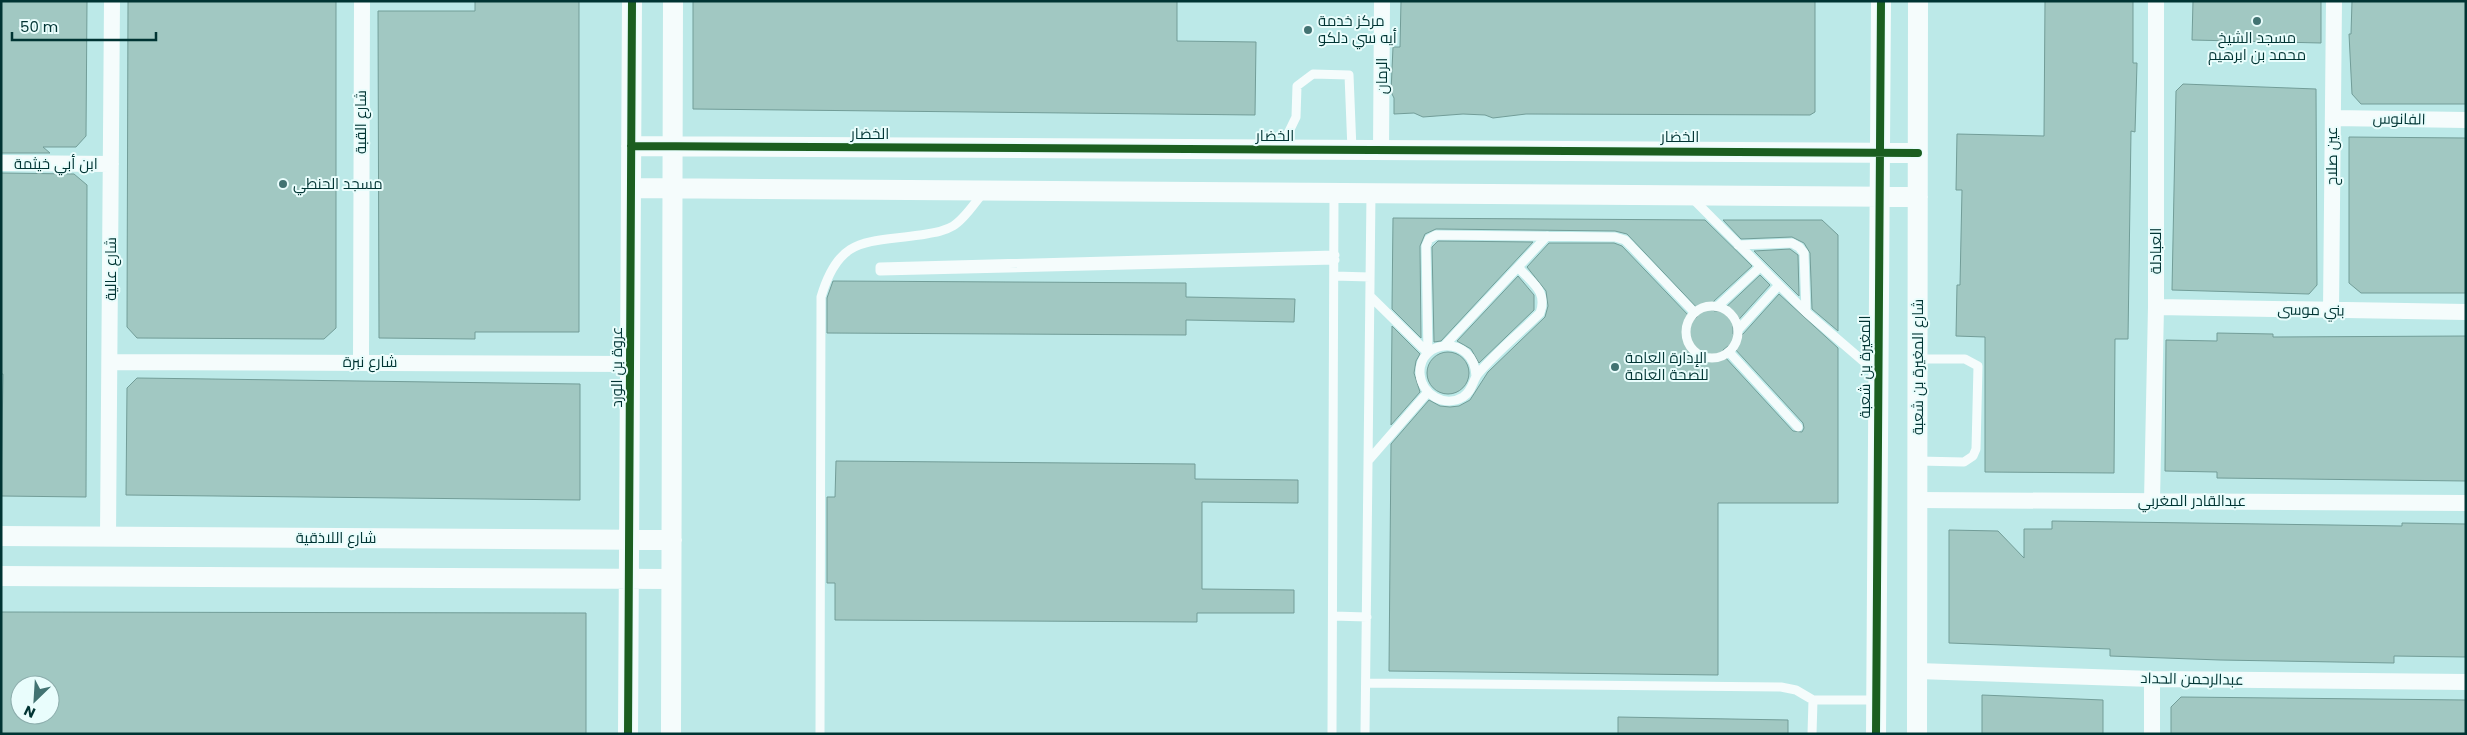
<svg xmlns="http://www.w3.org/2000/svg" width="2467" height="735" font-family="Poppins,Cairo,sans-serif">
<rect width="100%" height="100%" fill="#bce9e8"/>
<!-- building -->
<path fill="#a1c8c2" stroke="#729d98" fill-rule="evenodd" d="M1,1H87L86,136L76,147H43L50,153H1Z
M128,1H336V328L324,339L137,338L127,327Z
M475,1H579V332H475V339L379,338L378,11H475Z
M693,1H1177V41L1256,42L1255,115L693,109Z
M1401,1H1815V112L1810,115L1526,114L1493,118L1485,115L1463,114L1423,117L1414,113L1394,114V98L1391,92L1393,47H1400Z
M2045,1H2133V63H2137L2135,132L2131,131L2128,339H2115L2114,473L1985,472V337L1956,336L1957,285H1960L1962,190H1956L1957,134L2044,136Z
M2193,1H2321V43L2192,40Z
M2352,1H2466V104H2361L2352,94L2349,34H2351Z
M2183,84L2316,89L2317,285L2309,294L2172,290L2176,91Z
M2349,137L2466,138V293H2361L2349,283Z
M1,173L74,174L87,185L86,497L1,496L3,374H1Z
M1393,218L1705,220L1752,266L1714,301L1712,307L1714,311H1722L1760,275L1770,285L1733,326V334L1737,336L1743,334L1779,294L1838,348V503H1718V675L1389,671L1391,444L1429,400L1440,406L1450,407L1459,406L1470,400L1488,372L1545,317L1548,306L1546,291L1527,267L1549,243H1614L1622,246L1690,317L1696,318L1700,311L1627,234L1615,231L1436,229L1425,234L1420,246L1421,338L1392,309ZM1728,346L1734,348L1803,423L1804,428L1802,432L1793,431L1724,356L1723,350Z
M1723,220H1822L1838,235V331L1812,309L1810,253L1804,243L1792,237L1741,239Z
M1438,241L1533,242L1441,341L1434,342L1432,247Z
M1790,249L1798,255L1799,296L1754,251Z
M1518,276L1534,295V310L1479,363L1471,349L1457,341Z
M833,281L1186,283V297L1295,299L1294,322L1186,320V335L827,333V298Z
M1392,326L1420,354L1416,361L1414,373L1420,392L1391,425Z
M2217,333L2273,334V337L2466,336V481L2217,478V472L2165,471L2166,340L2217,341Z
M1427 373a21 21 0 1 1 42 0a21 21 0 1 1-42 0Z
M137,378L580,384V500L126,495L127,388Z
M836,461L1195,464V479L1298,480V503L1202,502V589L1294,590V613H1197V622L835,620V583H827V497H835Z
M2052,521L2402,526V523L2466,524V657L2394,656V663L2220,660L2110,656V649L1949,643V530L1998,531L2024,558V529H2052Z
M1,612L586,613V734H1ZM20,685H50V715H20Z
M1982,695L2103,700V734H1982Z
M2181,697L2466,700V734H2171V707Z
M1618,717L1788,720V734H1618Z"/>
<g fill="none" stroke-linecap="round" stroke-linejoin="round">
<!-- service -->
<path stroke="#f5fcfc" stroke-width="9" d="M1281,148L1296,117L1297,86L1313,74L1349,75L1352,150
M1692,198L1806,312L1877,373
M1738,245L1792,243L1799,247L1804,253L1806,312
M1335,255L880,267V271L1335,260
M1334,276L1370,277
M1370,296L1428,353
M1686 332a26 26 0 1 1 52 0a26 26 0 1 1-52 0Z
M1718,306L1760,267
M1738,330L1779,285
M1445,345L1547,236
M1729,352L1798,427
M1428,353L1426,246L1429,239L1436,235L1615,237L1625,240L1631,246L1694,312
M1476,376C1474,334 1418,338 1420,374C1422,395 1445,408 1463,397C1472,391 1472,383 1477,375C1492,356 1522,331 1540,313C1548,291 1532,283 1518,267
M1368,461L1428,392
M1918,461L1964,462L1973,456L1976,449L1978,366L1965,359H1918
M1333,616L1367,617
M1366,683L1781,687L1796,690L1813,700
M820,734L821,297C839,236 865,243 920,235C932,233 943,232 953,226C965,219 975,202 984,192
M1332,734L1334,193
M1365,734L1371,193
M1812,734L1813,700H1876"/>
<!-- minor -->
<path stroke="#f5fcfc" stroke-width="16" d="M2333,118L2466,120
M1381,150L1382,1
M1,163L111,164
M2156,307L2466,312
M2331,310L2334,1
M111,362L630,364
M361,362L362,1
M1918,500L2466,503
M2152,501L2156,307V1
M108,536L112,1
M1918,671L2152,679L2466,682
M2152,734V679"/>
<!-- tertiary -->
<path stroke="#f5fcfc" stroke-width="20" d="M631,146L1918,153
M632,188L1918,197
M1,536L672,540
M1,576L671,579
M628,734L632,1
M671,734L673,1
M1876,734L1881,1
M1917,734L1918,1"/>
<defs>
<path id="cycleway" d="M631,146L1918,153
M628,734L632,1
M1876,734L1881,1"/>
</defs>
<!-- cycleway casing -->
<use href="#cycleway" stroke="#e9fdfc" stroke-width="11"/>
<!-- cycleway -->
<use href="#cycleway" stroke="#1b5e20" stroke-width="8"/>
</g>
<!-- markers -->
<g fill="#427372" stroke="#e9fdfc" stroke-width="2">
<circle cx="2257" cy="21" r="5"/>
<circle cx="1308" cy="30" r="5"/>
<circle cx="283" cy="184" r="5"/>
<circle cx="1615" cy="367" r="5"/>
</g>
<g text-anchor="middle" stroke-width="4" stroke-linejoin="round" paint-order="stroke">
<!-- poi labels -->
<g font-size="15" fill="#003433" stroke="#e9fdfc" text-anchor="start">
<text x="1318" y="26">مركز خدمة<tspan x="1318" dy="17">أيه سي دلكو</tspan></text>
<text x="2257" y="43" text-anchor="middle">مسجد الشيخ<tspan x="2257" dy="17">محمد بن ابرهيم</tspan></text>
<text x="293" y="189">مسجد الحنطي</text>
<text x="1625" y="363">الإدارة العامة<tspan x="1625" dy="17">للصحة العامة</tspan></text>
</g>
<!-- street labels -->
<g font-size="15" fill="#003433" stroke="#e9fdfc">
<text transform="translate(1382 76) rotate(-90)" y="5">الرمان</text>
<text transform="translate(2399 119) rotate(1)" y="5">الفانوس</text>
<text transform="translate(361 122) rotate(-90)" y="5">شارع القبة</text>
<text x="870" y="139">الخضار</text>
<text x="1275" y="141">الخضار</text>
<text x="1680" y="142">الخضار</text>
<text transform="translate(2332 156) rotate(-90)" y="5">عين صلاح</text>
<text x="56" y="169">ابن أبي خيثمة</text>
<text transform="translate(2156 251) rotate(-90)" y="5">العبادلة</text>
<text transform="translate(111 269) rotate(-90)" y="5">شارع عالية</text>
<text transform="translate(2311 310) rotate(1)" y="5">بني موسى</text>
<text x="370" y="367">شارع نبرة</text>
<text transform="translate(617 367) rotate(-90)" y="5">عروة بن الورد</text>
<text transform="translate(1865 367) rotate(-90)" y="5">المغيرة بن شعبة</text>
<text transform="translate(1918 367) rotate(-90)" y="5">شارع المغيرة بن شعبة</text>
<text x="2192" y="506">عبدالقادر المغربي</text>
<text x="336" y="543">شارع اللاذقية</text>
<text transform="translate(2192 679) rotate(1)" y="5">عبدالرحمن الحداد</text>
</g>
</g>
<!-- border -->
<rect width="2467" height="735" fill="none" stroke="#003433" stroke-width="5"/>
<!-- north arrow -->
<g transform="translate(35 700) rotate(205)"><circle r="24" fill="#e9fdfc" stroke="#8cadac"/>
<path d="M0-4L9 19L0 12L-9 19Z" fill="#427372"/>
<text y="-8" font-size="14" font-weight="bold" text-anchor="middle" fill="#003433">N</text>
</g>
<!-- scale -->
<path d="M12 32v8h144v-8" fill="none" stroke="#003433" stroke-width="2.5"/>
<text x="20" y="32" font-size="15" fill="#003433" stroke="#e9fdfc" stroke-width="4" paint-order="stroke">50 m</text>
</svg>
